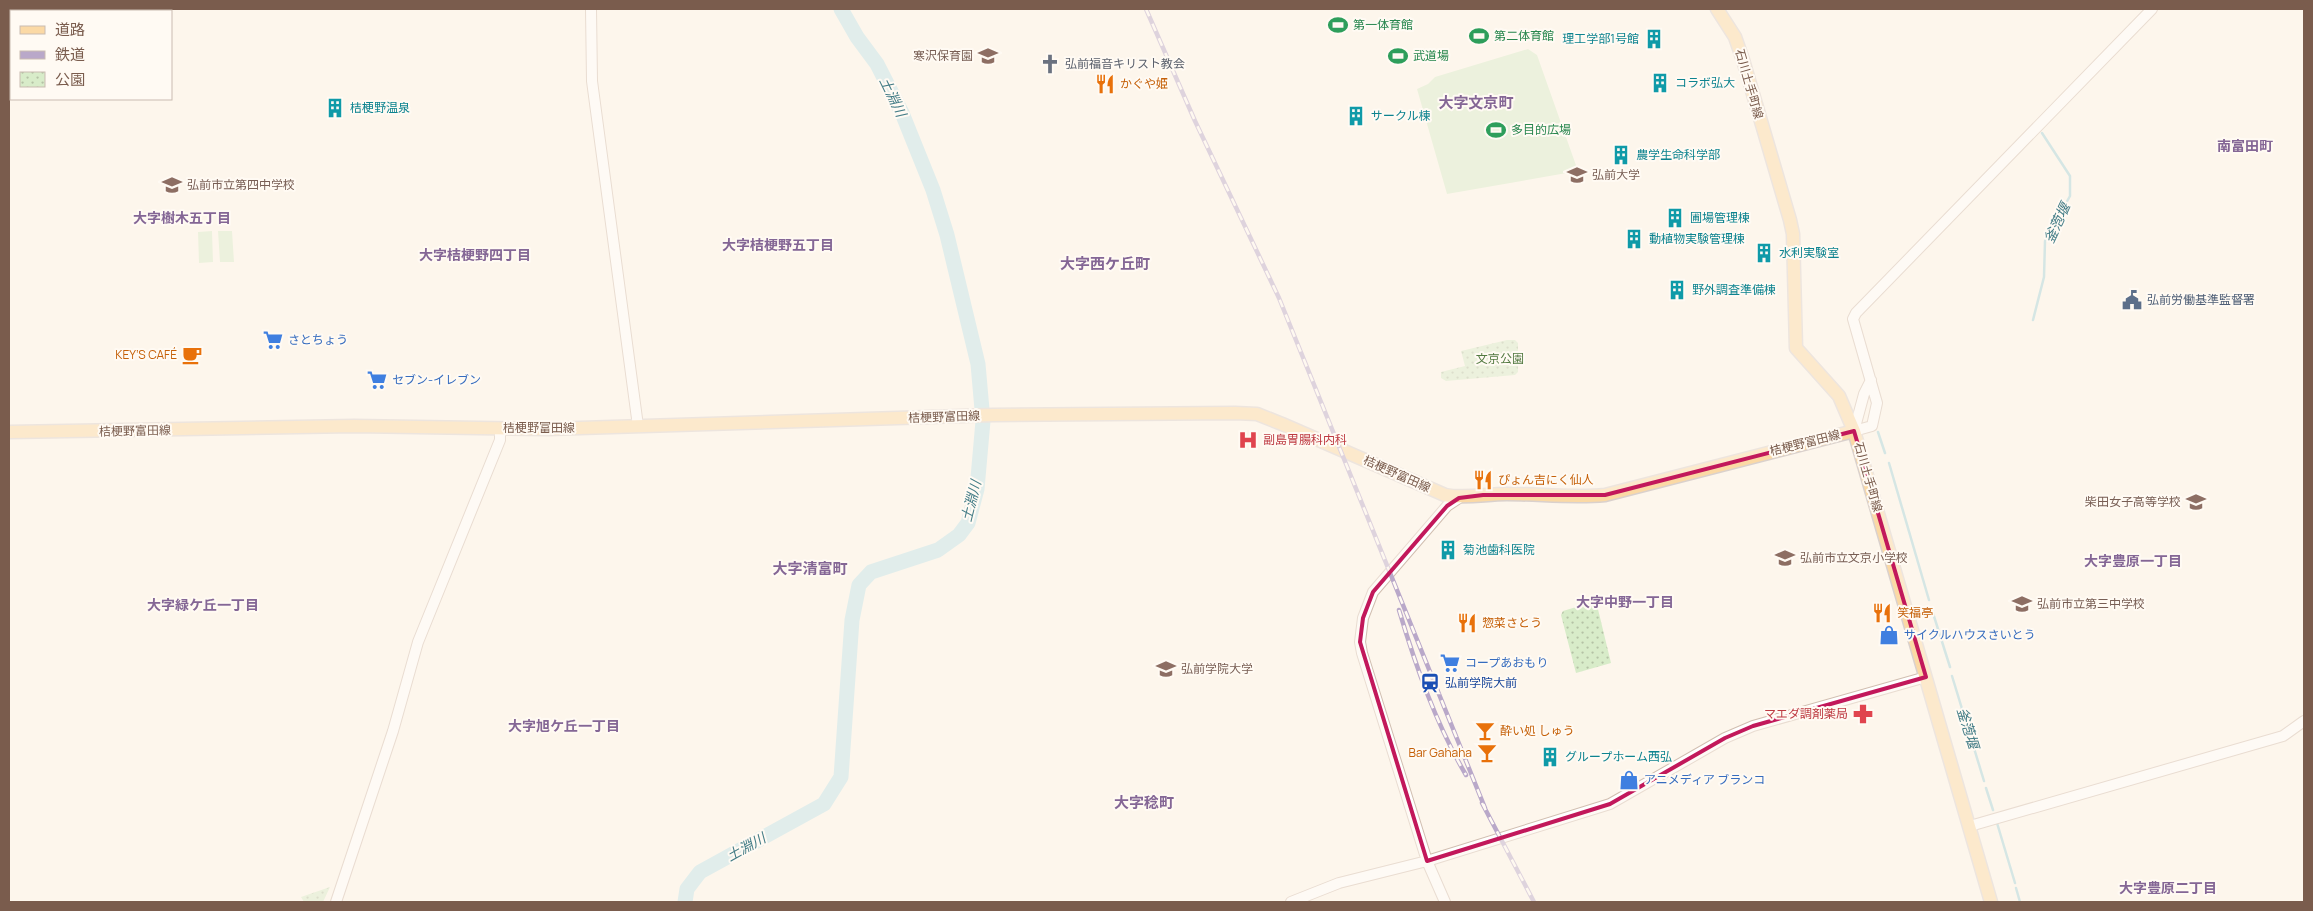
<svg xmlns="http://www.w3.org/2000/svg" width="2313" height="911" font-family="Manrope,'Noto Sans JP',sans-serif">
<defs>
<pattern id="park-dots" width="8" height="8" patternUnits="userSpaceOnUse" patternTransform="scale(1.25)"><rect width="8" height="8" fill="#d8ecc9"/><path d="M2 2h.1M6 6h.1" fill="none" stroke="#b4c2a5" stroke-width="1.8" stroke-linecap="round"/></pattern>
</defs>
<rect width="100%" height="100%" fill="#fdf6ec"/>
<!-- green -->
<path fill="#d8ecc9" d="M1528,49L1537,55L1578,171L1447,194L1417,89L1428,84L1435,77Z
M212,231L213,262L199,263L198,232Z
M218,231H232L234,262H220Z"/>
<!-- park -->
<path fill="url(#park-dots)" d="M1507,340H1515L1518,343V372L1515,375L1446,381L1441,378V372L1465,366L1461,351Z
M1596,601L1611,663L1576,673L1561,615L1563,611Z
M330,887L323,902H304L301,897Z"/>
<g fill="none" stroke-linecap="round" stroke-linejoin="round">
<!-- stream -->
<path stroke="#a5d3da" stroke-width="2.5" d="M2033,320L2044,277L2045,241L2070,196V176L2042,133
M1878,432L1885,453
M1889,463L1929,600
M1932,610L1950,667
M1952,676L1984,781
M1986,788L1993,810
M1997,823L2015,883
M2016,888L2020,902"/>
<!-- river -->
<path stroke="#bfe3e8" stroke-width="15" d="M685,902L687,889L700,872L824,804L841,777L852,620L859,585L871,572L938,550L959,535L968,523L977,489L983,421L978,364L947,235L933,190L902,113L877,64L857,37L841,9"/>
<defs>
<path id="minor" d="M591,9L592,81L638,426
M135,11L136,9
M1854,431L1872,426L1877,403L1853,319L1856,313L2152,9
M1854,431L1864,394L1871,380
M1970,826L2283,736L2304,721
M336,902L393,731L418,642L500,440V428
M1291,902L1339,883L1427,861L1610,804L1725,738L1753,726L1926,677
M1445,902L1427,861L1362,653L1360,642L1363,618L1373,592L1447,506L1459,498"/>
<path id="major" d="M1717,9L1735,37L1743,60L1790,220L1793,234L1796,348L1839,396L1854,431L1991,902
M9,432L354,426L548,429L993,415L1235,413L1257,414L1282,424L1445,495C1465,499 1486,494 1507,494C1540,494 1572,498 1605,495L1854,431"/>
</defs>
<!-- minor casing -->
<use href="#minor" stroke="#d1beb0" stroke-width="12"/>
<!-- major casing -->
<use href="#major" stroke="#dad1cd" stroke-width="15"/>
<!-- minor -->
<use href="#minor" stroke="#fff" stroke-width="10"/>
<!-- major -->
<use href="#major" stroke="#fbd9a5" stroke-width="12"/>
<defs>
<path id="rail" d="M1146,9L1195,121L1279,298L1485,808
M1399,610C1416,667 1436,724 1466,775
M1482,803L1534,902"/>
</defs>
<!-- rail casing -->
<use href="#rail" stroke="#b9a8c9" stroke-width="4.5"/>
<!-- rail -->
<use href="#rail" stroke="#fffaf3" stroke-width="2.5" stroke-dasharray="8" stroke-linecap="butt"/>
</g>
<!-- marked area -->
<path d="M0 0H2313V911H0ZM1854,431L1926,677L1753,726L1725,738L1610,804L1427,861L1360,642L1363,618L1373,592L1447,506L1459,498L1483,495H1605Z" fill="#fdf6ec" fill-opacity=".55" fill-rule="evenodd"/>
<path fill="none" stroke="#c2185b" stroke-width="4" stroke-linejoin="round" d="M1854,431L1926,677L1753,726L1725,738L1610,804L1427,861L1360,642L1363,618L1373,592L1447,506L1459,498L1483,495H1605Z"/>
<!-- icons -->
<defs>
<symbol id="stadium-bare" viewBox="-9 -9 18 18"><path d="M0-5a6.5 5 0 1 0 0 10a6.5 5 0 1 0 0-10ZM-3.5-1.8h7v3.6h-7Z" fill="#2e9e5b" stroke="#fffaf3" stroke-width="2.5" paint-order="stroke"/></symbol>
<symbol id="building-bare" viewBox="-9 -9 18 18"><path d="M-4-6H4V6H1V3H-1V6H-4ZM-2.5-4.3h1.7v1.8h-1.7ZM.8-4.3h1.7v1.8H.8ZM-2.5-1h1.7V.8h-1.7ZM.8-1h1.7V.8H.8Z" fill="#0f9aa8" stroke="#fffaf3" stroke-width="2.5" paint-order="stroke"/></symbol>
<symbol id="school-bare" viewBox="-9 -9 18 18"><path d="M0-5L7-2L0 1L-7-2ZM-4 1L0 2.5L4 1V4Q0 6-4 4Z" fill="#8d6e63" stroke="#fffaf3" stroke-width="2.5" paint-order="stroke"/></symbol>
<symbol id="church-bare" viewBox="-9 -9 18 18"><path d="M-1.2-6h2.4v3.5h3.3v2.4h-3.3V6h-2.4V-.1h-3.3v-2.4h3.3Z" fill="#6b7280" stroke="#fffaf3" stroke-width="2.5" paint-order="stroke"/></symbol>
<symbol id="restaurant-bare" viewBox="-9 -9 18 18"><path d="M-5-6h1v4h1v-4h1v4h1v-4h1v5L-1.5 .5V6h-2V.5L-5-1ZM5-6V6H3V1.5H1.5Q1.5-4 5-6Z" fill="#e8710a" stroke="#fffaf3" stroke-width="2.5" paint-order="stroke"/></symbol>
<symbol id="university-bare" viewBox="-9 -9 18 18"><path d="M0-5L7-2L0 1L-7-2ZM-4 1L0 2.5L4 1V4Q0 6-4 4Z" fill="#8d6e63" stroke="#fffaf3" stroke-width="2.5" paint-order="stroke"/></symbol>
<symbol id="civic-bare" viewBox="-9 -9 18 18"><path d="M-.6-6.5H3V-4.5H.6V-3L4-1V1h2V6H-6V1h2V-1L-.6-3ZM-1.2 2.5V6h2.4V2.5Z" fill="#5c6f8a" stroke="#fffaf3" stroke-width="2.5" paint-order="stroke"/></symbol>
<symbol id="supermarket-bare" viewBox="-9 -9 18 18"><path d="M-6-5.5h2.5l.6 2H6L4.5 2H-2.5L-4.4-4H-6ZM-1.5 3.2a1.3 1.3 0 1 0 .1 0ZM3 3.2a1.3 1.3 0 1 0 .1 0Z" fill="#3f7fe0" stroke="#fffaf3" stroke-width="2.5" paint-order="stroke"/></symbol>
<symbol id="cafe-bare" viewBox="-9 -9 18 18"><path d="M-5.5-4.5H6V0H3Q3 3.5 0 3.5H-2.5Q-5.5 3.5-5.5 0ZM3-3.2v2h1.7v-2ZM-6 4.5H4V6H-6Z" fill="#e8710a" stroke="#fffaf3" stroke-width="2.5" paint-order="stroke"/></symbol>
<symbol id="hospital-bare" viewBox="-9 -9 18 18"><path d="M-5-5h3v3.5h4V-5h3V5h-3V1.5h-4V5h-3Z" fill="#e0444e" stroke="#fffaf3" stroke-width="2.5" paint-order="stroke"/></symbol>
<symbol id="shop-bare" viewBox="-9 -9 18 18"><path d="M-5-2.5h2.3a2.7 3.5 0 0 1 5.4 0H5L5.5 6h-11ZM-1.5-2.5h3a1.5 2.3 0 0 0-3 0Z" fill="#3f7fe0" stroke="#fffaf3" stroke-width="2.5" paint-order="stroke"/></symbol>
<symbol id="station-bare" viewBox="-9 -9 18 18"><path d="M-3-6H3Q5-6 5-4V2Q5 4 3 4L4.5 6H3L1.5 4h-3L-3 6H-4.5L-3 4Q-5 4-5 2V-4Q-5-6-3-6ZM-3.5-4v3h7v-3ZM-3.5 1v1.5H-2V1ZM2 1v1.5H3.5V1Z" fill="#1a4fb4" stroke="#fffaf3" stroke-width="2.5" paint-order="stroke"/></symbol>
<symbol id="pharmacy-bare" viewBox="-9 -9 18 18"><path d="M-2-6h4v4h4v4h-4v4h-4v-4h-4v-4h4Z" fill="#e0444e" stroke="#fffaf3" stroke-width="2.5" paint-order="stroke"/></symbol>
<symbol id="bar-bare" viewBox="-9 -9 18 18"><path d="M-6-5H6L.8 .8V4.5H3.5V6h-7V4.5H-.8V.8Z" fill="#e8710a" stroke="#fffaf3" stroke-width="2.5" paint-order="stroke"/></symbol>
</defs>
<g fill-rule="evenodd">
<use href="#stadium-bare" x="1324" y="11" width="28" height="28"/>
<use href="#stadium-bare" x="1465" y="22" width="28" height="28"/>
<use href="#building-bare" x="1640" y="25" width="28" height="28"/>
<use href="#school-bare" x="974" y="42" width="28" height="28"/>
<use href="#stadium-bare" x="1384" y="42" width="28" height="28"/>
<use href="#church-bare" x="1036" y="50" width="28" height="28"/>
<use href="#building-bare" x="1646" y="69" width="28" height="28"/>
<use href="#restaurant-bare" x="1091" y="70" width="28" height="28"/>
<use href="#building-bare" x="321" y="94" width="28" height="28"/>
<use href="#building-bare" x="1342" y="102" width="28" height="28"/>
<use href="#stadium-bare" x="1482" y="116" width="28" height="28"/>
<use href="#building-bare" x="1607" y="141" width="28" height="28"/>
<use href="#university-bare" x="1563" y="161" width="28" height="28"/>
<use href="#school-bare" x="158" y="171" width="28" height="28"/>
<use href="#building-bare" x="1661" y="204" width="28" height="28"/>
<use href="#building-bare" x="1620" y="225" width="28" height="28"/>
<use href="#building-bare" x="1750" y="239" width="28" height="28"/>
<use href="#building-bare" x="1663" y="276" width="28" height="28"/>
<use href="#civic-bare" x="2118" y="286" width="28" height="28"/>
<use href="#supermarket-bare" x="259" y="326" width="28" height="28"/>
<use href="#cafe-bare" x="178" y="341" width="28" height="28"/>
<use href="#supermarket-bare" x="363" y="366" width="28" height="28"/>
<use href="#hospital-bare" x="1234" y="426" width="28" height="28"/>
<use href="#restaurant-bare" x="1469" y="466" width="28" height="28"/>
<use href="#school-bare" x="2182" y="488" width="28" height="28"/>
<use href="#building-bare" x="1434" y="536" width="28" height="28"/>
<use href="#school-bare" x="1771" y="544" width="28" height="28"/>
<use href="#school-bare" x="2008" y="590" width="28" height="28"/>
<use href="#restaurant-bare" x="1868" y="599" width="28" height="28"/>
<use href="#restaurant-bare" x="1453" y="609" width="28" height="28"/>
<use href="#shop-bare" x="1875" y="621" width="28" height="28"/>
<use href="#supermarket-bare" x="1436" y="649" width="28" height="28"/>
<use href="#university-bare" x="1152" y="655" width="28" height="28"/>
<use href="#station-bare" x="1416" y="669" width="28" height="28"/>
<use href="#pharmacy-bare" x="1849" y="700" width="28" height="28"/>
<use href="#bar-bare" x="1471" y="717" width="28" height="28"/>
<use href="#bar-bare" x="1473" y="739" width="28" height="28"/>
<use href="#building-bare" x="1536" y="743" width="28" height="28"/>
<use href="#shop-bare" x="1615" y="766" width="28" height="28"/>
</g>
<g text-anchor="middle" stroke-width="4" stroke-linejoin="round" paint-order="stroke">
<!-- leisure labels -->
<g font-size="12" fill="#27864d" stroke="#fffaf3" text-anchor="start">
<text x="1353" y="29">第一体育館</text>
<text x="1494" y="40">第二体育館</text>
<text x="1413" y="60">武道場</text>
<text x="1511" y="134">多目的広場</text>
</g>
<!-- culture labels -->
<g font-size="12" fill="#0d838f" stroke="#fffaf3" text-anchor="start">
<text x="1639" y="43" text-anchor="end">理工学部1号館</text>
<text x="1675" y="87">コラボ弘大</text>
<text x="350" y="112">桔梗野温泉</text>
<text x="1371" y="120">サークル棟</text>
<text x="1636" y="159">農学生命科学部</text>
<text x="1690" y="222">圃場管理棟</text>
<text x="1649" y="243">動植物実験管理棟</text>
<text x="1779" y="257">水利実験室</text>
<text x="1692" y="294">野外調査準備棟</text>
<text x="1463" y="554">菊池歯科医院</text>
<text x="1565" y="761">グループホーム西弘</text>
</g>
<!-- education labels -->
<g font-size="12" fill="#785e54" stroke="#fffaf3" text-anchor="start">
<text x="973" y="60" text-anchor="end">寒沢保育園</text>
<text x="1592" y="179">弘前大学</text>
<text x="187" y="189">弘前市立第四中学校</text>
<text x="2181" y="506" text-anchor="end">柴田女子高等学校</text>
<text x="1800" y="562">弘前市立文京小学校</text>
<text x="2037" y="608">弘前市立第三中学校</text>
<text x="1181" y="673">弘前学院大学</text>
</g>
<!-- worship labels -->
<g font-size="12" fill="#5b616d" stroke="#fffaf3" text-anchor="start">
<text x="1065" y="68">弘前福音キリスト教会</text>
</g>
<!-- food labels -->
<g font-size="12" fill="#c56008" stroke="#fffaf3" text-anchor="start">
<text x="1120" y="88">かぐや姫</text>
<text x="177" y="359" text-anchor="end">KEY’S CAFÉ</text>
<text x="1498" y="484">ぴょん吉にく仙人</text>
<text x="1897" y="617">笑福亭</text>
<text x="1482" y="627">惣菜さとう</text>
<text x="1500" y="735">酔い処 しゅう</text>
<text x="1472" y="757" text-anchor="end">Bar Gahaha</text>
</g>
<!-- street labels -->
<g font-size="12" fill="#7a5c4d" stroke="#fffaf3">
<text transform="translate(1749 84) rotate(74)" y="4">石川土手町線</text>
<text transform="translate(944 417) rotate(-2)" y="4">桔梗野富田線</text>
<text x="539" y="432">桔梗野富田線</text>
<text transform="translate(135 431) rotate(-1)" y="4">桔梗野富田線</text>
<text transform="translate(1805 443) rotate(-14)" y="4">桔梗野富田線</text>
<text transform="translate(1397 474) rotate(24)" y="4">桔梗野富田線</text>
<text transform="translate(1868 477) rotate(74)" y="4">石川土手町線</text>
</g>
<!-- service labels -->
<g font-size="12" fill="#4e5e75" stroke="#fffaf3" text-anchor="start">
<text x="2147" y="304">弘前労働基準監督署</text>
</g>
<!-- shop labels -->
<g font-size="12" fill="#366cbe" stroke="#fffaf3" text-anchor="start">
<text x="288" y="344">さとちょう</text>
<text x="392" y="384">セブン-イレブン</text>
<text x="1904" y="639">サイクルハウスさいとう</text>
<text x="1465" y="667">コープあおもり</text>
<text x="1644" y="784">アニメディア ブランコ</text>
</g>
<!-- park labels -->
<g font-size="12" fill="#537a41" stroke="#fffaf3">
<text x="1500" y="363">文京公園</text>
</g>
<!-- health labels -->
<g font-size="12" fill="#be3a42" stroke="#fffaf3" text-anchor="start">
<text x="1263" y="444">副島胃腸科内科</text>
<text x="1848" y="718" text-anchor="end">マエダ調剤薬局</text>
</g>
<!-- transit labels -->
<g font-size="12" fill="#164399" stroke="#fffaf3" text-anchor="start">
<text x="1445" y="687">弘前学院大前</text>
</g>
<!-- water labels -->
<g font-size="14" font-style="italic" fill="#437c86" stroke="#fffaf3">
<text transform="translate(893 97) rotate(64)" y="5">土淵川</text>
<text transform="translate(2057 223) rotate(-65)" y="5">釜萢堰</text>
<text transform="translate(971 501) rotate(-76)" y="5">土淵川</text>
<text transform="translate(1968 728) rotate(73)" y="5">釜萢堰</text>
<text transform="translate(746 847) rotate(-29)" y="5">土淵川</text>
</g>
<!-- neighbourhood labels -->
<g font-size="14" font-weight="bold" fill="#846695" stroke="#fffaf3">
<text x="2245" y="151">南富田町</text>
<text x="182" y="223">大字樹木五丁目</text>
<text x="778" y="250">大字桔梗野五丁目</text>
<text x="475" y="260">大字桔梗野四丁目</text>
<text x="2133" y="566">大字豊原一丁目</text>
<text x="1625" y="607">大字中野一丁目</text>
<text x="203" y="610">大字緑ケ丘一丁目</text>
<text x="564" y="731">大字旭ケ丘一丁目</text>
<text x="2168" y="893">大字豊原二丁目</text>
</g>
<!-- quarter labels -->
<g font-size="15" font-weight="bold" fill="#846695" stroke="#fffaf3">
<text x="1476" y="108">大字文京町</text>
<text x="1105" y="269">大字西ケ丘町</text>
<text x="810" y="574">大字清富町</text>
<text x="1144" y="808">大字稔町</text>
</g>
</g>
<!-- border -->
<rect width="2313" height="911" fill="none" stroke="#7a5c4d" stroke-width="20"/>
<!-- legend -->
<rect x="10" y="10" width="162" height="90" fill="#fffaf3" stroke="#cabbb1"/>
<rect x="20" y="26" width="25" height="8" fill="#fbd9a5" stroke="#cabbb1"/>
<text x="55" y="35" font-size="15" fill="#7a5c4d">道路</text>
<rect x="20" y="51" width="25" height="8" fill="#b9a8c9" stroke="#cabbb1"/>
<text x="55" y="60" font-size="15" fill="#7a5c4d">鉄道</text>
<rect x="20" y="72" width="25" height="15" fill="url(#park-dots)" stroke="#cabbb1"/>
<text x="55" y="85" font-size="15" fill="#7a5c4d">公園</text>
</svg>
